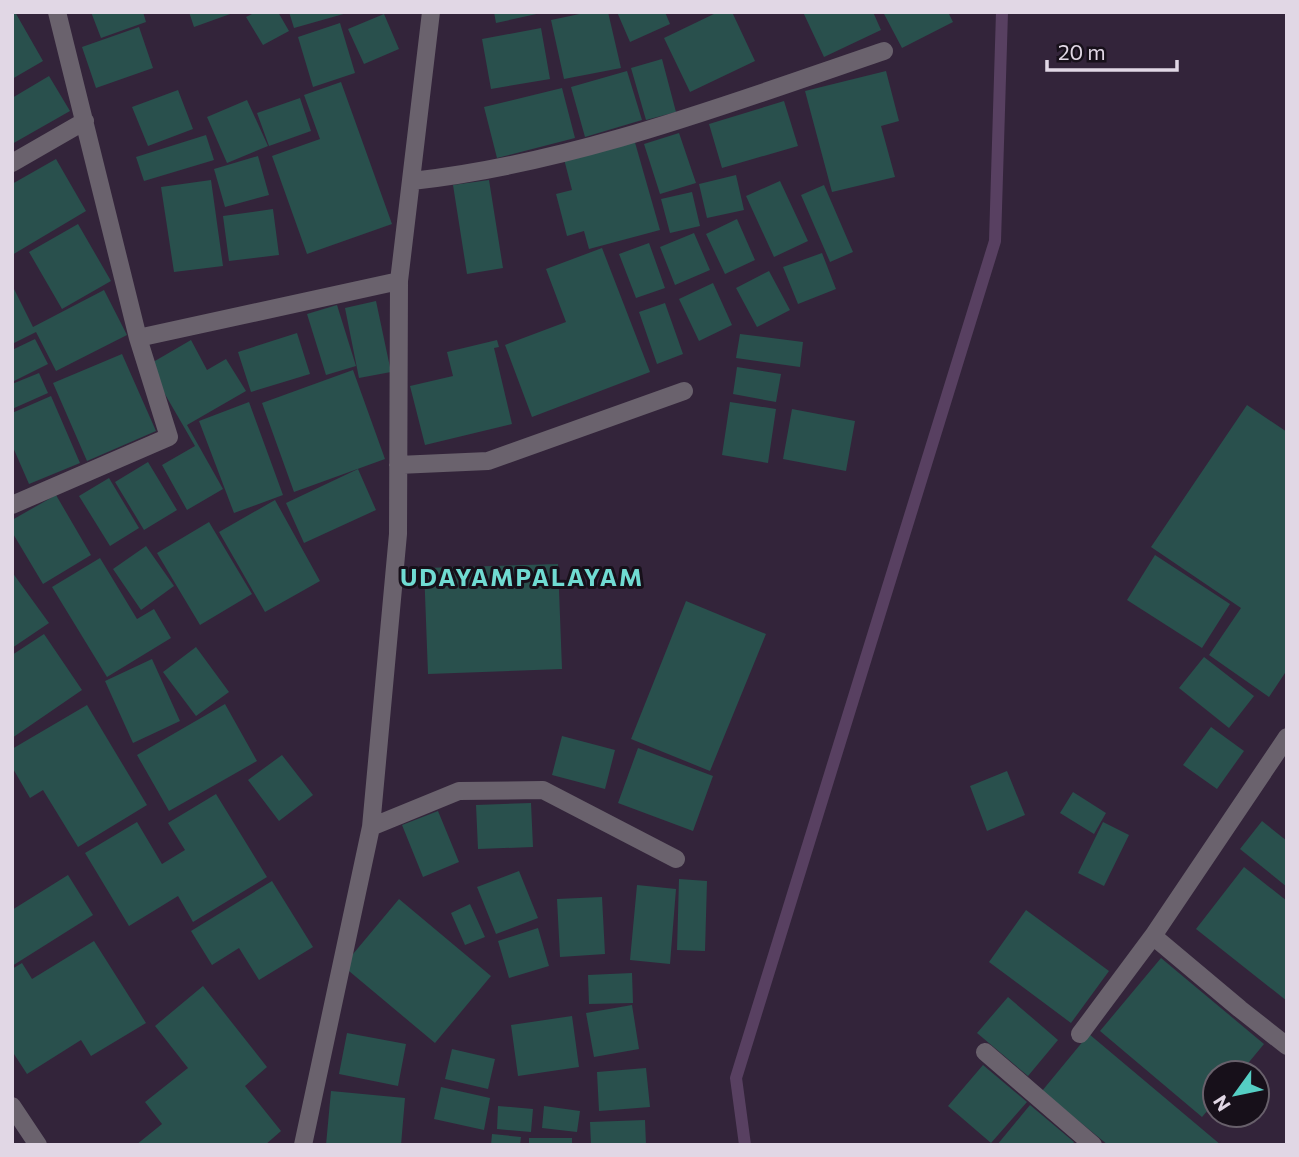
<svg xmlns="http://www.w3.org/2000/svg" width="1299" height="1157" font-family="Commissioner,sans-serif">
<rect width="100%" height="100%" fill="#33243a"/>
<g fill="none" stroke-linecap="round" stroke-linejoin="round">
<!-- stream -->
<path stroke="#584061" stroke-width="12" d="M745,1145L736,1078L995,241L1002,12"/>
</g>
<!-- building -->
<path fill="#29504d" d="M12,12H15L43,61L12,79Z
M91,12H143L146,22L101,38Z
M189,12H233V13L194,27Z
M256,12H278L289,31L263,45L246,17Z
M289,12H347V13L294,28Z
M494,12H541V13L496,23Z
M589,12H608L621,68L564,79L551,20Z
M617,12H665L670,24L630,42Z
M718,12H732L755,61L690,92L664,38Z
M803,12H873L881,30L824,57Z
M883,12H948L953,22L902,48Z
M384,14L399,49L364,64L348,29Z
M340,23L355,73L313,87L298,37Z
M139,27L153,68L96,88L82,47Z
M541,28L550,79L491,89L482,39Z
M662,59L676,112L646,120L631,68Z
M627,71L642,120L585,137L571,87Z
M886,71L899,121L881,126L895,177L832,192L805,91Z
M49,76L70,111L12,144V98Z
M341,82L392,224L307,254L272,156L320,139L304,95Z
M562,88L575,138L497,158L484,107Z
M178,90L193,129L148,146L132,107Z
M300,98L311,131L269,146L257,113Z
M247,100L268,146L227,163L207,117Z
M784,101L798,146L722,168L709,124Z
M679,133L696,183L660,194L644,144Z
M206,135L214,160L144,181L136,157Z
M634,139L660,230L589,249L584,231L567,236L556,194L572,190L564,159Z
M258,156L269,195L225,207L214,169Z
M56,159L86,211L12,255V184Z
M736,175L744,210L707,218L699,184Z
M211,180L223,266L174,272L161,187Z
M489,180L503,268L467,274L453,185Z
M780,181L808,241L774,257L746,196Z
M824,185L853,252L830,262L801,195Z
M692,192L700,226L670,233L661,199Z
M273,209L279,255L229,261L223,216Z
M737,219L755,260L725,274L706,234Z
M78,224L111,281L62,309L29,252Z
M694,233L710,270L675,285L660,247Z
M649,243L665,288L636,298L619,254Z
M602,248L650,372L532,417L505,345L566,322L546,269Z
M822,253L836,289L798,304L783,267Z
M769,271L790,310L757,327L736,288Z
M713,283L732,325L699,341L679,299Z
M12,285L33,327L104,290L127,335L56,371L36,332L12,344Z
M376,301L391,372L359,378L345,308Z
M665,303L683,354L657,364L639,312Z
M337,305L356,366L326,375L307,314Z
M297,333L310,374L251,392L238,352Z
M740,334L803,342L800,367L736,358Z
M35,339L48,364L12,382V350Z
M191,340L207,370L226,359L246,391L187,425L223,489L187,510L162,465L195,446L148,365Z
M497,340L499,347L494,348L512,424L425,445L410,386L453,376L447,352Z
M122,354L156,431L87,461L53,383Z
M737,367L781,374L776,402L733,394Z
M353,370L385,459L294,492L262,403Z
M39,373L48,393L12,409V384Z
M51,396L80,463L29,484L12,445V413Z
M249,402L283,495L234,513L199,421Z
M730,402L776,409L768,463L722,455Z
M1247,405L1287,432V670L1269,697L1209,655L1241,608L1151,547Z
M792,409L855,421L846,471L783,459Z
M148,462L177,510L144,530L115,482Z
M358,469L376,510L304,543L286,503Z
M109,478L139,528L110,546L79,496Z
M56,495L91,555L43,584L12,532V520Z
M275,500L320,581L265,612L219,532Z
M209,522L252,594L200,625L157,553Z
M146,546L174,586L141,610L113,569Z
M1155,555L1230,604L1202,648L1127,600Z
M100,558L137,619L154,609L171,638L107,677L52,587Z
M558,564L562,669L428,674L424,568Z
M12,572L49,623L12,648Z
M686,601L766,634L710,771L631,739Z
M44,634L82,690L12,738V655Z
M196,647L229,692L196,716L163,672Z
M1204,657L1254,696L1229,728L1179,688Z
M152,659L180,721L133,743L105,681Z
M225,704L257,761L169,811L137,755Z
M87,705L147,805L78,847L43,790L30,798L12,767V749Z
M1211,727L1244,751L1217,789L1183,765Z
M562,736L615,750L605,789L552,775Z
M638,748L713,776L693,831L618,803Z
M282,755L313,795L279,821L248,780Z
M1007,771L1025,815L987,831L970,786Z
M1073,792L1106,813L1094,834L1060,813Z
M216,794L267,877L193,922L178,896L129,926L85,853L137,822L162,864L185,850L168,823Z
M531,803L533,847L478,849L476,805Z
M438,811L459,862L423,877L402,825Z
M1262,821L1287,841V887L1240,849Z
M1103,822L1129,835L1104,886L1078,873Z
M1244,867L1287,901V1001L1196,929Z
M519,871L538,918L496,934L477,887Z
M68,875L93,915L12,966V910Z
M679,879L707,881L705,951L677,950Z
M272,881L313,947L259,980L239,948L212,965L191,931Z
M637,885L676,889L670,964L630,960Z
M602,897L605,954L560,957L557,899Z
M399,899L491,976L435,1043L343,966Z
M470,904L485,937L465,945L451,913Z
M1026,910L1109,971L1071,1023L989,962Z
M538,928L549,966L509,978L498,941Z
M94,941L146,1023L91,1056L81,1040L27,1074L12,1051V969L22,963L32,979Z
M1161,958L1264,1044L1240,1073H1215V1102L1202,1117L1100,1031Z
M632,973L633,1003L589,1004L588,975Z
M203,986L267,1067L245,1086L281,1131L265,1145H136L162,1124L145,1102L188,1068L155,1026Z
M1008,997L1058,1040L1028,1076L977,1033Z
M632,1005L639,1049L594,1057L586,1013Z
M572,1016L579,1067L518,1076L511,1025Z
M347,1033L406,1044L398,1086L339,1074Z
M1089,1034L1221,1145H1108L1042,1091Z
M452,1049L495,1059L488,1089L445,1079Z
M983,1065L1027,1102L991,1143L948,1106Z
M646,1068L650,1107L599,1111L597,1072Z
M441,1087L490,1098L484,1130L434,1119Z
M331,1091L405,1098L401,1145H326Z
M1030,1105L1074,1142L1072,1145H997Z
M498,1106L533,1109L531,1132L497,1129Z
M544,1106L580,1111L577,1132L542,1128Z
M645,1120L646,1145H591L590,1122Z
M492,1134L521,1137L520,1145H491Z
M529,1138H572V1145H529Z"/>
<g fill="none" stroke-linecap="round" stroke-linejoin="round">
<!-- minor -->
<path stroke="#6a626d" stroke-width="18" d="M57,12L138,338L399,281
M12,163L85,121
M412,181C574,163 731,103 884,51
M398,465L488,461L684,391
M12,505L169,437L138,338
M1287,737L1153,936L1240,1009L1287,1046
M371,827L459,791L543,790L676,859
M1080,1034L1153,936
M985,1052L1093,1145
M12,1106L38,1145
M303,1145L371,827L398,534L399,281L431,12"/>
</g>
<g text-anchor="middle" stroke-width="6" stroke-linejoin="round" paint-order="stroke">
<!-- district labels -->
<g font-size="24" font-weight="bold" letter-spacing="2" fill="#70dbd2" stroke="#17101a">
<text x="522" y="586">UDAYAMPALAYAM</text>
</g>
</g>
<!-- border -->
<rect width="1299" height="1157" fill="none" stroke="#e1d7e5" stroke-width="28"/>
<!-- north arrow -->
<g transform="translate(1236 1094) rotate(237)"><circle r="33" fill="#17101a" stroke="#68606b" stroke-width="2"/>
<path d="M0-5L12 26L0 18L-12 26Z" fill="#55cec4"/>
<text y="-10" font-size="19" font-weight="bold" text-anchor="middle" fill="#e1d7e5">N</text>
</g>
<!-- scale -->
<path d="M1047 60v10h130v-10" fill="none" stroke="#e1d7e5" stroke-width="3.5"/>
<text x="1058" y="60" font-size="21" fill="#e1d7e5" stroke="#17101a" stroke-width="5" paint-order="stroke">20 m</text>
</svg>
